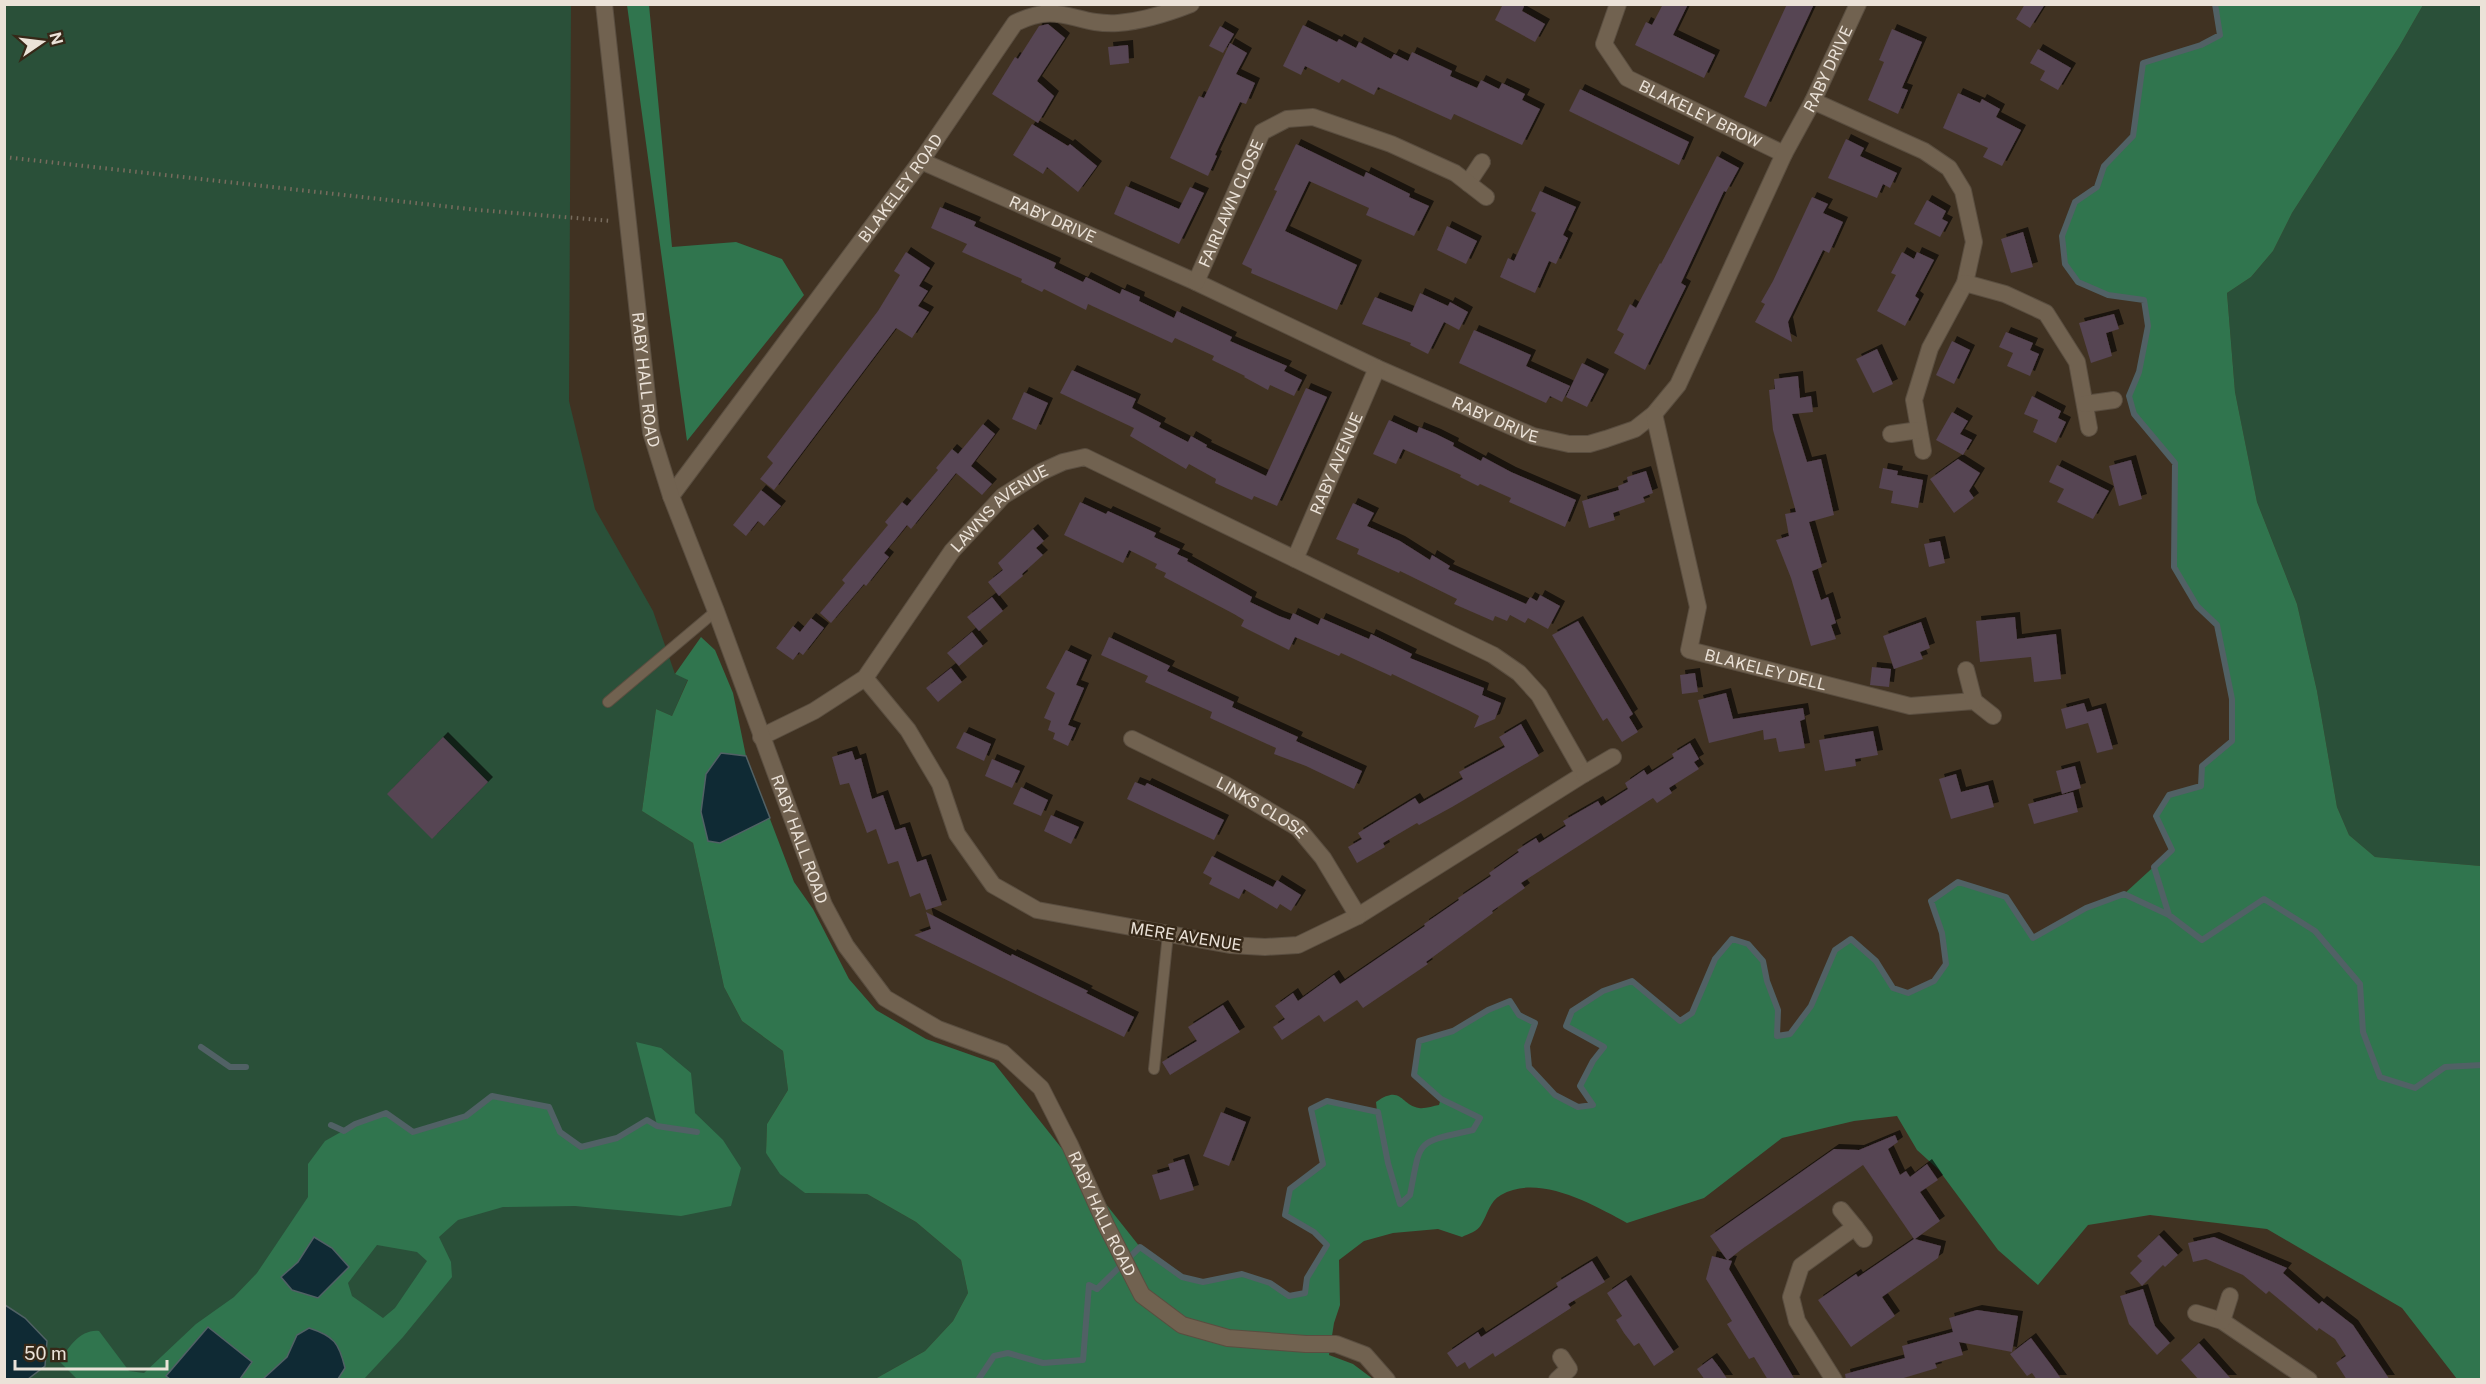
<svg xmlns="http://www.w3.org/2000/svg" width="2486" height="1384" font-family="'Public Sans',sans-serif">
<defs>
<filter id="shadow"><feDropShadow dx="5" dy="-5" stdDeviation="0" flood-color="#0009"/></filter>
</defs>
<rect width="100%" height="100%" fill="#403222"/>
<!-- green -->
<path fill="#2a5039" d="M5,5H571L569,401L595,509L653,611L675,674L688,679L672,716L656,709L642,811L693,843L724,987L742,1021L783,1051L788,1090L767,1124L766,1153L805,1193L867,1194L916,1222L961,1260L968,1293L953,1321L925,1351L875,1379L5,1380Z
M2423,5H2481V866L2375,857L2349,835L2337,807L2317,691L2297,604L2257,502L2235,392L2227,293L2251,277L2273,251L2292,213L2399,47Z"/>
<!-- forest -->
<path fill="#30754e" fill-rule="evenodd" d="M627,5H649L672,247L736,242L782,259L804,295L687,441Z
M2215,5H2423L2399,47L2292,213L2273,251L2251,277L2227,293L2235,392L2257,502L2297,604L2317,691L2337,807L2349,835L2375,857L2481,866V1379H2457L2402,1308L2267,1229L2150,1215L2088,1225L2038,1285L1998,1250L1938,1169L1917,1150L1897,1116L1854,1121L1782,1138L1704,1198L1627,1223C1594,1205 1538,1173 1501,1195C1489,1202 1488,1214 1481,1225C1478,1231 1468,1234 1462,1237L1438,1229L1393,1233L1364,1241L1339,1260L1340,1305L1334,1323L1329,1355L1353,1364L1373,1379H875L925,1351L953,1321L968,1293L961,1260L916,1222L867,1194L805,1193L780,1174L766,1153L767,1124L788,1090L783,1051L742,1021L724,987L693,843L642,811L656,709L672,716L688,680L675,674L701,637L715,650L733,693L746,756L794,882L813,909L849,979L876,1010L926,1039L994,1063L1140,1247L1182,1277L1204,1282L1242,1274L1270,1283L1289,1296L1304,1293L1307,1278L1327,1245L1314,1232L1285,1215L1290,1189L1323,1164L1311,1109L1327,1101L1377,1112L1376,1102C1402,1084 1400,1105 1419,1108C1425,1109 1433,1106 1439,1105L1441,1098L1414,1075L1419,1041L1453,1031L1488,1010L1510,1001L1519,1015L1535,1023L1527,1046L1529,1067L1555,1095L1578,1107L1592,1105L1580,1086L1593,1061L1604,1047L1566,1026L1572,1011L1603,991L1632,981L1680,1021L1692,1013L1715,959L1732,939L1748,944L1763,961L1767,981L1778,1010L1777,1035L1789,1034L1811,1006L1835,950L1851,939L1876,961L1893,988L1908,993L1934,981L1946,964L1942,933L1931,901L1958,882L2006,897L2033,938L2086,908L2124,894L2172,850L2156,816L2169,795L2201,786L2202,766L2232,741V699L2217,626L2197,606L2174,567L2175,463L2134,414L2129,396L2139,372L2148,326L2144,300L2108,295L2078,282L2065,264L2062,236L2075,202L2097,187L2104,166L2132,136L2143,63L2201,45L2220,35Z
M636,1042L661,1048L691,1073L695,1113L723,1140L741,1168L731,1206L681,1216L575,1206L503,1207L458,1220L439,1237L451,1262L452,1277L403,1337L364,1379H77L60,1362C68,1347 81,1329 99,1331L129,1371L144,1373L196,1324L234,1297L257,1273L308,1197V1164L325,1141L355,1124L386,1113L413,1132L466,1116L492,1096L549,1107L560,1132L581,1147L617,1138L647,1120L657,1125ZM377,1245L417,1252L427,1261L395,1308L383,1318L352,1296L348,1283Z"/>
<!-- water -->
<path fill="#0f2a34" stroke="#516165" stroke-width="1.5" d="M721,753L746,756L770,818L720,843L708,841L701,812L706,774Z
M314,1237L332,1248L349,1267L318,1298L292,1290L281,1277L298,1262Z
M5,1305L25,1318L47,1341L45,1366L28,1379H5Z
M208,1327L252,1362L240,1379H170L166,1376Z
M309,1328C334,1336 339,1343 345,1368L338,1379H263L287,1357L297,1335Z"/>
<g fill="none" stroke-linecap="round" stroke-linejoin="round">
<!-- stream -->
<path stroke="#516165" stroke-width="6" d="M2169,915L2154,867L2172,850L2156,816L2169,795L2201,786L2202,766L2232,741V699L2217,625L2197,606L2174,567L2175,463L2134,414L2129,396L2139,372L2148,326L2144,300L2108,295L2078,282L2065,264L2062,236L2075,202L2097,187L2104,166L2133,136L2143,63L2201,45L2220,35L2215,4
M201,1047L230,1067H246
M331,1125L344,1131L355,1124L386,1113L413,1132L466,1116L492,1096L549,1107L560,1132L581,1147L617,1138L647,1120L657,1126L697,1132
M978,1380L994,1356L1008,1353L1043,1363L1083,1360L1089,1285L1097,1289L1140,1247L1182,1277L1203,1282L1242,1274L1270,1283L1289,1296L1305,1293L1307,1278L1327,1245L1314,1232L1285,1215L1290,1189L1323,1164L1311,1109L1327,1101L1378,1112L1388,1163L1400,1204L1410,1195C1421,1138 1415,1143 1473,1130L1480,1118L1441,1099L1414,1075L1419,1041L1453,1031L1488,1010L1510,1001L1519,1015L1535,1023L1527,1046L1529,1067L1555,1095L1578,1107L1593,1105L1580,1086L1593,1061L1604,1047L1566,1026L1572,1011L1603,991L1632,981L1680,1021L1692,1013L1715,959L1732,939L1748,944L1763,961L1767,981L1778,1010L1777,1036L1790,1034L1811,1006L1835,950L1851,939L1876,961L1893,988L1908,993L1934,981L1946,964L1942,933L1931,901L1958,882L2006,897L2033,938L2086,908L2124,894L2169,915L2202,940L2264,899L2315,931L2360,984L2363,1032L2380,1077L2415,1088L2445,1067L2482,1065"/>
</g>
<!-- building -->
<path fill="#564452" filter="url(#shadow)" d="M1503,4H1525L1522,11L1545,24L1535,42L1495,20Z
M1663,4H1688L1673,35L1715,55L1704,78L1635,45L1646,22L1652,25Z
M1787,4H1814L1766,107L1744,97Z
M2025,4H2045L2030,28L2016,19Z
M1048,24L1065,38L1037,81L1054,96L1038,123L992,94L1015,57L1018,59L1039,26Z
M1303,25L1337,42L1339,39L1356,48L1359,42L1391,59L1394,54L1408,61L1412,52L1452,71L1450,76L1477,88L1481,80L1499,89L1502,83L1525,94L1522,100L1540,109L1522,145L1454,114L1451,120L1378,87L1374,95L1342,79L1339,83L1305,66L1301,75L1283,66Z
M1220,26L1234,34L1223,53L1209,46Z
M1892,29L1922,42L1902,88L1908,90L1898,114L1868,100L1884,62L1879,60Z
M1230,43L1247,53L1236,74L1255,83L1246,104L1240,102L1215,155L1217,156L1208,176L1170,158L1199,96L1204,98Z
M1128,45L1129,63L1110,65L1108,47Z
M2038,49L2071,68L2058,90L2040,80L2045,71L2030,63Z
M1580,89L1689,142L1679,165L1569,111Z
M1958,93L1980,103L1982,99L2000,109L1996,117L2021,130L2002,166L1983,157L1988,148L1943,128Z
M1032,124L1068,146L1070,144L1097,166L1078,192L1047,167L1043,174L1013,155Z
M1846,139L1864,148L1860,156L1897,173L1890,188L1883,184L1877,198L1828,178Z
M1296,144L1364,177L1366,172L1410,194L1409,197L1429,206L1414,236L1366,215L1369,208L1309,181L1285,231L1357,265L1337,310L1251,273L1252,269L1242,264L1277,191L1274,190Z
M1717,156L1739,168L1726,192L1724,191L1681,283L1686,286L1645,370L1614,353L1624,334L1617,330L1630,304L1636,308L1660,263L1661,264Z
M1126,186L1179,209L1190,187L1204,193L1179,244L1114,214Z
M1540,191L1576,207L1563,235L1568,238L1556,264L1549,261L1535,293L1500,277L1508,258L1514,261L1536,213L1531,211Z
M1812,197L1828,204L1823,213L1843,222L1829,253L1823,250L1788,322L1792,342L1755,322L1765,304L1761,302L1773,281Z
M1927,200L1946,211L1942,219L1948,222L1940,237L1914,224Z
M940,207L976,222L974,226L1056,263L1054,268L1083,282L1086,277L1120,294L1122,289L1140,297L1139,301L1174,318L1177,311L1232,337L1230,341L1287,366L1284,371L1302,380L1294,396L1270,385L1268,390L1244,377L1245,376L1212,360L1214,356L1175,338L1172,343L1088,304L1086,310L1044,289L1042,292L1021,282L1022,279L962,252L967,244L931,228Z
M1447,226L1477,241L1466,264L1437,250Z
M2023,232L2033,267L2011,273L2001,239Z
M906,252L930,268L919,286L928,291L918,306L929,312L912,338L896,328L774,490L760,479L773,463L767,457L878,311L900,275L894,271Z
M1902,252L1914,259L1917,252L1934,260L1915,296L1919,299L1905,326L1877,311L1896,275L1891,273Z
M1420,293L1448,306L1450,302L1468,312L1459,330L1444,322L1428,354L1410,345L1411,343L1362,324L1375,297L1412,312Z
M2114,314L2119,329L2106,333L2112,356L2091,363L2079,323Z
M1474,330L1531,355L1526,366L1570,386L1562,402L1550,396L1546,403L1459,363Z
M2006,332L2033,343L2030,350L2039,354L2030,376L2007,366L2013,353L1999,347Z
M1952,341L1970,350L1954,384L1936,375Z
M1877,349L1893,384L1873,393L1856,359Z
M1582,363L1604,374L1587,407L1566,397Z
M1072,370L1136,399L1132,408L1161,423L1159,427L1188,442L1191,436L1207,445L1206,447L1266,476L1306,388L1327,397L1277,506L1254,496L1252,500L1215,483L1216,479L1189,464L1186,469L1130,436L1134,428L1060,393Z
M1798,376L1800,398L1811,396L1813,412L1792,414L1807,462L1821,459L1834,515L1809,522L1822,567L1812,571L1821,600L1828,597L1836,623L1831,625L1836,639L1811,646L1791,578L1776,540L1789,536L1785,514L1796,512L1773,430L1769,390L1775,389L1774,379Z
M1024,392L1048,403L1036,430L1012,419Z
M2032,396L2061,411L2058,418L2066,422L2056,443L2033,432L2038,420L2024,414Z
M1952,412L1968,421L1960,434L1972,440L1963,455L1936,440Z
M1389,420L1417,433L1419,427L1436,434L1454,443L1453,446L1481,461L1483,457L1511,472L1576,500L1565,527L1509,502L1511,498L1480,484L1478,486L1460,477L1461,475L1403,449L1396,464L1373,454Z
M983,424L995,434L971,466L992,484L982,495L956,473L911,529L907,525L895,540L884,553L889,557L866,586L864,584L831,623L820,613L845,583L842,580L888,525L885,522L902,502L907,506L938,470L936,468L952,449L958,454Z
M1958,459L1980,473L1969,491L1974,498L1954,513L1930,479Z
M2131,460L2142,499L2119,506L2109,466Z
M2057,465L2109,491L2093,519L2057,502L2064,489L2049,482Z
M1883,468L1898,471L1897,475L1923,480L1918,508L1891,503L1893,491L1879,488Z
M1646,471L1653,493L1643,497L1645,502L1613,513L1615,520L1589,528L1582,501L1619,490L1618,486L1628,482L1627,477Z
M761,490L781,506L764,526L758,521L746,536L733,525Z
M1080,502L1106,514L1108,511L1156,533L1154,537L1180,549L1177,554L1188,559L1187,561L1252,597L1250,602L1279,616L1290,620L1293,613L1318,625L1321,618L1369,639L1371,634L1412,654L1410,658L1484,688L1482,695L1501,703L1495,719L1474,728L1479,716L1468,710L1392,674L1391,676L1341,653L1339,656L1295,637L1289,650L1241,626L1244,620L1234,614L1164,577L1166,573L1155,568L1157,564L1129,550L1123,563L1064,535Z
M1353,503L1374,513L1367,526L1400,541L1430,560L1432,555L1450,566L1448,569L1526,604L1530,597L1537,601L1540,595L1560,606L1548,629L1528,618L1525,623L1510,615L1507,621L1495,616L1493,621L1454,604L1457,599L1400,571L1399,573L1357,554L1359,549L1336,539Z
M1033,529L1044,541L1036,548L1043,555L1022,574L1023,576L999,596L988,582L1003,570L998,563Z
M1940,541L1945,563L1929,567L1924,544Z
M992,597L1003,611L979,631L967,617Z
M2015,617L2017,639L2056,634L2061,679L2034,682L2031,657L1980,662L1976,621Z
M811,618L824,628L803,655L799,652L793,660L776,648L793,626L800,632Z
M1578,621L1633,714L1629,717L1638,732L1622,742L1607,718L1603,721L1552,635Z
M1921,622L1930,648L1920,652L1923,659L1894,669L1883,636Z
M972,632L983,646L959,666L947,653Z
M1109,637L1170,666L1167,671L1234,702L1232,707L1298,737L1296,741L1362,771L1354,789L1306,766L1274,754L1276,748L1210,718L1212,712L1145,682L1148,676L1101,655Z
M1066,650L1087,660L1076,685L1084,688L1068,725L1076,728L1068,746L1053,739L1055,733L1048,730L1051,721L1044,718L1055,693L1046,688Z
M1872,667L1891,669L1889,687L1870,685Z
M951,668L962,682L938,702L926,688Z
M1695,673L1698,692L1682,694L1680,675Z
M1726,693L1733,719L1803,708L1805,719L1800,721L1805,748L1779,752L1776,738L1764,740L1763,730L1709,743L1698,700Z
M2084,703L2087,712L2101,708L2113,749L2097,753L2088,723L2066,729L2061,709Z
M1521,724L1539,756L1452,807L1419,825L1417,823L1383,843L1385,847L1357,863L1348,847L1362,839L1358,833L1415,798L1419,804L1463,779L1459,772L1505,747L1499,737Z
M1873,731L1878,755L1855,759L1856,766L1825,771L1819,740Z
M964,732L991,744L984,761L956,748Z
M443,737L488,782L432,839L387,794Z
M1690,743L1699,759L1694,762L1699,769L1669,788L1672,793L1657,803L1653,798L1521,883L1525,888L1492,911L1493,913L1426,962L1428,964L1363,1008L1357,1000L1324,1022L1319,1015L1282,1040L1273,1027L1285,1019L1275,1006L1293,993L1298,1001L1334,975L1340,984L1425,926L1424,924L1459,900L1458,898L1491,876L1489,873L1519,852L1517,850L1536,838L1539,843L1566,826L1563,821L1598,801L1601,806L1628,789L1625,783L1644,770L1647,775L1674,758L1672,754Z
M852,751L855,760L861,758L872,799L883,795L895,830L905,827L917,862L926,859L942,905L926,910L920,893L910,897L898,861L888,864L876,829L867,833L849,783L840,785L832,757Z
M992,759L1020,771L1012,788L985,776Z
M2075,766L2081,788L2062,794L2056,771Z
M1956,774L1961,792L1988,785L1994,807L1951,819L1939,779Z
M1135,782L1145,786L1147,783L1224,820L1214,840L1127,799Z
M1021,787L1048,800L1041,816L1013,804Z
M2073,792L2078,812L2034,824L2028,804Z
M1051,815L1079,827L1071,844L1044,831Z
M1212,856L1273,887L1277,880L1301,895L1291,911L1280,904L1277,909L1244,889L1239,899L1209,884L1212,878L1203,873Z
M926,912L1011,956L1012,954L1088,991L1086,993L1134,1017L1124,1037L914,935L931,929Z
M1223,1005L1240,1032L1170,1075L1162,1062L1197,1041L1188,1027Z
M1221,1112L1246,1122L1229,1166L1203,1156Z
M1895,1135L1898,1142L1888,1149L1900,1175L1906,1171L1910,1177L1927,1164L1938,1180L1920,1192L1940,1221L1915,1239L1941,1246L1938,1258L1882,1297L1895,1316L1851,1347L1818,1300L1856,1274L1858,1277L1914,1239L1863,1165L1742,1249L1728,1260L1732,1261L1729,1269L1795,1380H1768L1754,1357L1749,1359L1727,1324L1732,1321L1706,1279L1712,1256L1727,1260L1710,1236L1834,1149L1859,1150Z
M1184,1159L1194,1190L1160,1200L1152,1175L1170,1170L1168,1164Z
M2159,1235L2178,1255L2165,1267L2163,1265L2142,1286L2130,1273L2142,1261L2137,1256Z
M2214,1237L2287,1268L2283,1273L2319,1304L2322,1301L2353,1325L2390,1380H2347L2336,1363L2346,1356L2335,1339L2319,1328L2317,1331L2269,1291L2266,1294L2243,1275L2206,1259L2193,1262L2188,1243Z
M1592,1261L1605,1282L1568,1304L1571,1308L1495,1357L1493,1353L1469,1369L1465,1362L1457,1367L1447,1353L1478,1332L1481,1337L1558,1287L1556,1283Z
M1626,1280L1674,1352L1654,1366L1639,1343L1634,1346L1624,1333L1616,1320L1622,1316L1607,1293Z
M2143,1289L2155,1326L2170,1343L2157,1355L2129,1324L2120,1296Z
M1977,1310L2018,1316L2012,1352L1959,1342L1963,1355L1935,1363L1937,1368L1897,1380H1846L1845,1374L1905,1358L1902,1346L1953,1332L1949,1318Z
M2031,1338L2052,1366L2062,1380H2037L2032,1373L2027,1376L2010,1354Z
M2199,1343L2232,1380H2199L2181,1360Z
M1712,1358L1719,1367L1728,1380H1705L1697,1369Z"/>
<g fill="none" stroke-linecap="round" stroke-linejoin="round">
<defs>
<path id="service" d="M608,702L716,611
M1154,1069L1168,934"/>
<g id="minor">
<path id="s1" d="M1618,4L1604,44L1627,78L1784,154"/>
<path d="M1813,101L1924,151L1949,168L1963,191L1974,242L1965,283L1930,348L1914,400L1923,451"/>
<path id="s2" d="M921,161L1196,282L1377,368L1533,436L1569,444H1589L1606,439L1635,429L1654,414L1678,385L1784,154L1813,101L1858,4"/>
<path d="M1468,183L1482,162"/>
<path id="s3" d="M1196,282L1262,132L1287,119L1313,117L1391,144L1455,173L1486,197"/>
<path d="M1965,283L2005,294L2046,313L2077,362L2089,428"/>
<path d="M2085,404L2114,400"/>
<path id="s4" d="M1654,414L1698,607L1689,650L1910,706L1974,701L1993,716"/>
<path d="M1891,434L1919,430"/>
<path id="s5" d="M671,496L921,161L1015,23C1061,0 1074,26 1118,23C1143,21 1168,13 1191,4"/>
<path id="s6" d="M1295,559L1377,368"/>
<path d="M1966,670L1974,701"/>
<path id="s7" d="M761,737L814,711L865,678L952,551L1003,496L1041,472L1063,462L1085,457L1493,655L1519,673L1539,695L1584,774L1358,916L1298,945L1265,947L1230,945L1037,910L993,885L957,834L940,784L908,730L865,678"/>
<path id="s8" d="M1132,739L1224,784L1298,828L1323,858L1358,916"/>
<path d="M1584,774L1613,757"/>
<path d="M1855,1227L1864,1239"/>
<path d="M2196,1313L2222,1321L2309,1380"/>
<path d="M2222,1321L2230,1296"/>
<path d="M1557,1380L1569,1369L1561,1357"/>
<path d="M1834,1380L1797,1321L1791,1297L1801,1266L1855,1227L1841,1210"/>
</g>
<g id="tertiary">
<path id="s9" d="M604,4L651,432L671,496L716,611L824,905L846,946L885,998L938,1029L1003,1053L1041,1088L1070,1145L1106,1225L1142,1295L1182,1325L1228,1338L1306,1344H1336L1365,1355L1387,1380"/>
</g>
</defs>
<!-- service casing -->
<use href="#service" stroke="#5a4e40" stroke-width="12"/>
<!-- minor casing -->
<use href="#minor" stroke="#5a4e40" stroke-width="18"/>
<!-- tertiary casing -->
<use href="#tertiary" stroke="#5a4e40" stroke-width="18"/>
<!-- path -->
<path stroke="#786c5e" stroke-width="4" stroke-dasharray="1.5 4.5" stroke-linecap="butt" d="M4,157L478,210L612,221"/>
<!-- service -->
<use href="#service" stroke="#716250" stroke-width="10"/>
<!-- minor -->
<use href="#minor" stroke="#716250" stroke-width="16"/>
<!-- tertiary -->
<use href="#tertiary" stroke="#716250" stroke-width="16"/>
</g>
<g text-anchor="middle" stroke-width="5" stroke-linejoin="round" paint-order="stroke">
<!-- street labels -->
<g font-size="16" fill="#ebe2d8" stroke="#362818">
<text dy="6" stroke="none"><textPath href="#s2" startOffset="1188">RABY DRIVE</textPath></text>
<text dy="6" stroke="none"><textPath href="#s1" startOffset="165">BLAKELEY BROW</textPath></text>
<text dy="6" stroke="none"><textPath href="#s5" startOffset="384">BLAKELEY ROAD</textPath></text>
<text dy="6" stroke="none"><textPath href="#s3" startOffset="86">FAIRLAWN CLOSE</textPath></text>
<text dy="6" stroke="none"><textPath href="#s2" startOffset="144">RABY DRIVE</textPath></text>
<text dy="6" stroke="none"><textPath href="#s9" startOffset="378">RABY HALL ROAD</textPath></text>
<text dy="6" stroke="none"><textPath href="#s2" startOffset="630">RABY DRIVE</textPath></text>
<text dy="6" stroke="none"><textPath href="#s6" startOffset="104">RABY AVENUE</textPath></text>
<text dy="6" stroke="none"><textPath href="#s7" startOffset="338">LAWNS AVENUE</textPath></text>
<text dy="6" stroke="none"><textPath href="#s4" startOffset="321">BLAKELEY DELL</textPath></text>
<text dy="6" stroke="none"><textPath href="#s8" startOffset="147">LINKS CLOSE</textPath></text>
<text dy="6" stroke="none"><textPath href="#s9" startOffset="864">RABY HALL ROAD</textPath></text>
<text transform="translate(1186 936) rotate(9)" y="6">MERE AVENUE</text>
<text dy="6" stroke="none"><textPath href="#s9" startOffset="1368">RABY HALL ROAD</textPath></text>
</g>
</g>
<!-- border -->
<rect width="2486" height="1384" fill="none" stroke="#ebe2d8" stroke-width="12"/>
<!-- north arrow -->
<g transform="translate(42 42) rotate(76)" stroke="#362818" stroke-width="4.5" paint-order="stroke">
<path d="M0-4.5L10 22L0 15L-10 22Z" fill="#ebe2d8"/>
<text y="-9" font-size="16" font-weight="bold" text-anchor="middle" fill="#ebe2d8">N</text>
</g>
<!-- scale -->
<path d="M15 1360v9h152v-9" fill="none" stroke="#ebe2d8" stroke-width="3"/>
<text x="24" y="1360" font-size="18" fill="#ebe2d8" stroke="#362818" stroke-width="4.5" paint-order="stroke">50 m</text>
</svg>
